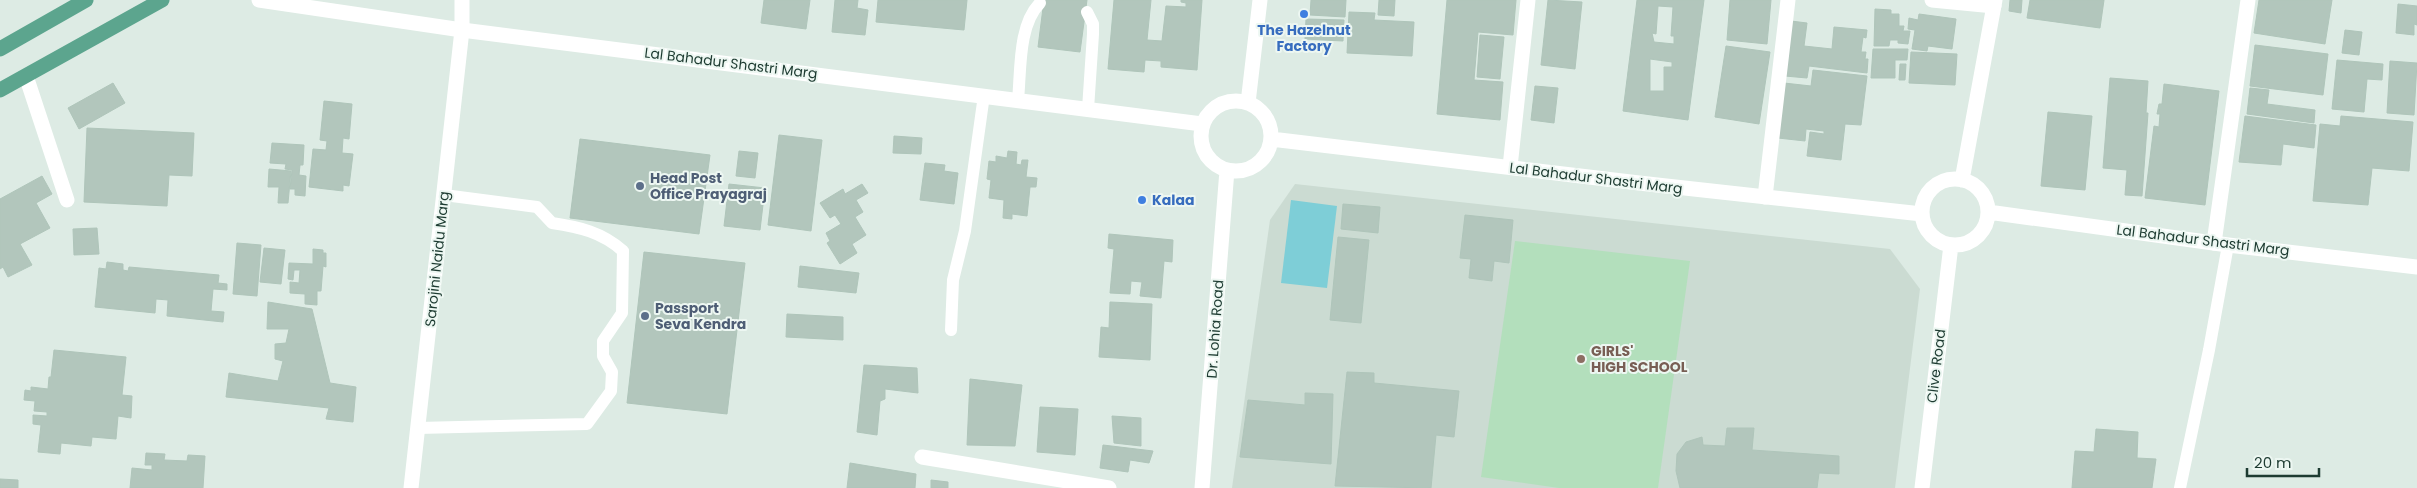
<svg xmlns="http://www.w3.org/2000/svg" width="2417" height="488" font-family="Poppins,sans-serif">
<rect width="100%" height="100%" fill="#ddebe4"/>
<!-- built -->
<path fill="#cbdbd2" d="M1295,184L1890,249L1920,289L1895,488H1232L1270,220Z"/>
<!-- green -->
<path fill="#b3dfbc" d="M1515,241L1690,261L1658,488H1559L1481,477Z"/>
<!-- water -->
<path fill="#7eced7" d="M1291,200L1337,206L1327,288L1281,283Z"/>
<!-- building -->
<path fill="#b2c6bc" stroke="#afc5ba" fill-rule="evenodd" d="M764,0H810L806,29L761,23Z
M835,0H858L857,8L868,10L865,35L832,32Z
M878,0H967L964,30L876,22Z
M1044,0H1087L1080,52L1038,47Z
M1114,0H1151L1147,40L1162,41L1166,6L1186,7V3L1181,2V0H1202L1197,70L1161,67V61L1145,60L1144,72L1108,69Z
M1311,0H1346L1345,17L1310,15Z
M1379,0H1395L1394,16L1378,15Z
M1447,0H1516L1513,35L1478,32L1474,80L1503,82L1500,120L1437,114Z
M1548,0L1582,2L1575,69L1541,65Z
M1637,0H1704L1688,120L1623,111ZM1658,6L1673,7L1671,36H1674V44L1654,42L1652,33L1656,34ZM1650,59L1672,62V67H1664V91H1650Z
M1730,0H1771L1767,44L1727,40Z
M2010,0H2022L2021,13L2009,11Z
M2030,0H2104L2100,28L2027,18Z
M2259,0H2332L2325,44L2254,33Z
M2398,4L2417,6V25L2414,24V35L2396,33Z
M1875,9L1891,10V14H1899V26H1904L1903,31H1910L1908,44L1898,43V40H1890L1889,46H1874Z
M1349,12L1375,13L1374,20L1414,22L1412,56L1347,53Z
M1919,14L1956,19L1952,49L1928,46L1927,51L1912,49L1915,30L1908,29L1909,18L1918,20Z
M1306,19L1344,20L1343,41L1305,39Z
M1791,21L1807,23L1804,46L1832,49L1834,27L1867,30L1866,38L1863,37L1861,52H1866L1865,59H1868L1867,73L1809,66L1807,78L1785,76Z
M2345,30L2362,32L2359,55L2342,53Z
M1480,35L1504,37L1500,79L1477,77Z
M2255,45L2328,54L2323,95L2250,86Z
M1726,46L1770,52L1759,124L1715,117Z
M1873,49H1908L1907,60H1895V78H1871Z
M1911,52L1957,54L1955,85L1909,83Z
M2337,60L2383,64L2382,80L2367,79L2364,112L2332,109Z
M2390,61L2417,63L2414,115L2387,113Z
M1900,64H1906L1905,80H1899Z
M1813,70L1867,76L1861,125L1845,124L1841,160L1807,156L1810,132L1824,134V131L1806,129L1805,141L1778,138L1784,83L1811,86Z
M2110,78L2148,81L2146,113H2148L2142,196L2125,195L2127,170L2103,168Z
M113,83L125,103L79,129L68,108Z
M2164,84L2219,91L2205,205L2145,198L2154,126L2159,127L2160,114H2157L2159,104H2162Z
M1535,86L1558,88L1554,123L1531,120Z
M2250,88L2269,90L2267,104L2315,110L2314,123L2247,114Z
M324,101L352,104L349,139L343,138L342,153L353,154L349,186L343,185V191L309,187L313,149L326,150L327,141L320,140Z
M2048,112L2092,116L2085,190L2041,186Z
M2245,116L2316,125L2314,148L2283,144L2281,165L2239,162Z
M2341,116L2413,122L2409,171L2372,168L2368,205L2313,201L2320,124L2340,126Z
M87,128L194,133L192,176L169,175L167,206L84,202Z
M779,135L822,140L811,231L768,225Z
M894,136L922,138L921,154L893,153Z
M580,139L710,155L699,234L570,218Z
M272,143L304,145L303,165H300L299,175L306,176L305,196L295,195V189H290L292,170L285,169L286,164L270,163Z
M739,151L758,153L755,178L736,176Z
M1008,151L1017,152L1016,164L1021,165L1022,160H1028L1026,177L1037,178L1036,187H1030L1027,216L1012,214V219L1003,218L1004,200L989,198L991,180L987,179L989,161L996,162V156L1007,158Z
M925,163L945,165L944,171L958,173L954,204L920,200Z
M269,169L291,171L288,203H278L279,187H268Z
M42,176L52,194L36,203L50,228L20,244L32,265L8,277L3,267L0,269V199Z
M729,184L765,188L760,230L724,226Z
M862,184L868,193L856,200L863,212L855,217L866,235L852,244L857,253L840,264L827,243L830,241L826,233L841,224L835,215L830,218L820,203L843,189L845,194Z
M1343,204L1380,207L1378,233L1341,229Z
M1465,215L1513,220L1509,263L1494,261L1492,281L1469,278L1471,259L1460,258Z
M97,228L99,254L74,255L73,229Z
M1109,234L1173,240L1172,262L1164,261L1161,298L1140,296L1142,282L1131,281L1130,294L1110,293L1114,249L1108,248Z
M1338,237L1369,240L1361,323L1330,320Z
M237,243L261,245L257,296L233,294Z
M264,248L285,250L281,284L260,282Z
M313,249L323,250V253H326V267L323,266L321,291H317V305L305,304V294L290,293V282L299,283L300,270H294L293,280L288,279L289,263L313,264Z
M644,252L745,263L727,414L627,403Z
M107,262L123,264V270L128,271L129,267L219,275L218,283L227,284V290L213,289L211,311L224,312L223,322L167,316L168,300L156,299L155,313L95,307L99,268L106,269Z
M800,266L859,273L856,293L798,287Z
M268,302L312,309L330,383L356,387L353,422L326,419L329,408L226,397L229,373L278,381L283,361L275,359V344L286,343L289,329H267Z
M1110,302L1152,304L1150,360L1099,357L1101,327L1109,328Z
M787,314L843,317V340L786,337Z
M54,350L126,357L122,395L132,396L131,418L118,416L116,439L92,437L91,446L61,443L60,454L38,452L41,425L33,424V415L47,416V412L34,411L35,401L24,400L25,390L31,391V387L48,389L49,377H51Z
M864,365L917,368L918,393L885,389V399L880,401L877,435L857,432Z
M1347,372L1374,373V383L1459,391L1454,437L1436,435L1431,488L1335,486Z
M970,379L1022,385L1015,446L967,445Z
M1305,393L1333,394L1331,464L1240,457L1248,400L1305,405Z
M1040,407L1078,409L1075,455L1037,452Z
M1112,416L1141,418V446L1114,443Z
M1727,428H1754L1752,450L1839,456V474L1819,473L1817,488H1680L1676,471L1677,454L1686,442L1702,437L1703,445L1725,446Z
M2096,429L2138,432L2137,458L2156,459L2152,488H2072L2075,451L2094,452Z
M1103,445L1153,451L1149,463L1130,460L1128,472L1100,468Z
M146,453L165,454L164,460L187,461L188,455L205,456L203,488H130L132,468L152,470V465H145Z
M850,463L916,474L915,488H847Z
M0,479L18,480V488H0Z
M931,480L948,482V488H931Z"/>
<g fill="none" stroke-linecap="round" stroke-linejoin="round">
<!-- service -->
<path stroke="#fff" stroke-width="12" d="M1087,12L1093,24V34L1088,109
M1018,100C1021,70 1018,25 1040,3
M951,330L953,280L965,231L984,95
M418,428L587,424L611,391L612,372L603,356V341L622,313L623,251C602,232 579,227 552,223L537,207L444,195
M2180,488L2209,350L2228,245"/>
<!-- minor -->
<path stroke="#fff" stroke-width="15" d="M1932,0L1994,6
M26,76L67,200
M1510,167L1528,0
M1765,197L1788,0
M2214,243L2248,0
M922,457L1109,488"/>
<!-- tertiary -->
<path stroke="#fff" stroke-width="15" d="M259,0L462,30L1202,124
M1201 136a35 35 0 1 1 70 0a35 35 0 1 1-70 0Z
M1248,103L1260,0
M1271,139L1639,183L1922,214
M1922 212a33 33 0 1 1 66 0a33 33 0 1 1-66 0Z
M1962,180L1995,0
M1988,212L2228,245L2417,267
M1202,488L1227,170
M1922,488L1951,245"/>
<!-- secondary -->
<path stroke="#fff" stroke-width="15" d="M411,488L462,30V0"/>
<!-- primary -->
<path stroke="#5ca58e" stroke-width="15" d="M0,49L86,0
M0,90L162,0"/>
</g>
<!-- markers -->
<g fill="#3f7fe0" stroke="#edf7f2" stroke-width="2">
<circle cx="1304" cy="14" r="5"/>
<circle cx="1142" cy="200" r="5"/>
</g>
<g fill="#5c6f8a" stroke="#edf7f2" stroke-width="2">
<circle cx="640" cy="186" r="5"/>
<circle cx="645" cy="316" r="5"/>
</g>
<circle fill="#8d6e63" stroke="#edf7f2" stroke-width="2" cx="1581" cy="359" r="5"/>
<g text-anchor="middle" stroke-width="4" stroke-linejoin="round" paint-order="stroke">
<!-- shop labels -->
<g font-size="14" font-weight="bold" fill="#366cbe" stroke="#edf7f2">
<text x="1304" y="35">The Hazelnut<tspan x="1304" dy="16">Factory</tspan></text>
<text x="1152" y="205" text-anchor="start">Kalaa</text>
</g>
<!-- street labels -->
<g font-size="14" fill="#1d3b31" stroke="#edf7f2">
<text transform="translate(731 63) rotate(7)" y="5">Lal Bahadur Shastri Marg</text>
<text transform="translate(1596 178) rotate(7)" y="5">Lal Bahadur Shastri Marg</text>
<text transform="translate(2203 240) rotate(7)" y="5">Lal Bahadur Shastri Marg</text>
<text transform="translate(437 259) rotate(-84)" y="5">Sarojini Naidu Marg</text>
<text transform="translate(1215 329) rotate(-86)" y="5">Dr. Lohia Road</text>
<text transform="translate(1936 366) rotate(-83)" y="5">Clive Road</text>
</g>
<!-- service labels -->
<g font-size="14" font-weight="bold" fill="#4e5e75" stroke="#edf7f2" text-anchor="start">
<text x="650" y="183">Head Post<tspan x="650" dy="16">Office Prayagraj</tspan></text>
<text x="655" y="313">Passport<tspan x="655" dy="16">Seva Kendra</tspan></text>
</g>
<!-- education labels -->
<g font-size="14" font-weight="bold" fill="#785e54" stroke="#edf7f2" text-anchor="start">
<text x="1591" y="356">GIRLS'<tspan x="1591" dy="16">HIGH SCHOOL</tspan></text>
</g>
</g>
<!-- scale -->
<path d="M2247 468v8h72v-8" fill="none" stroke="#1d3b31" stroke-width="2.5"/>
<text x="2254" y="468" font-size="15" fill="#1d3b31" stroke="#edf7f2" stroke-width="4" paint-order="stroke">20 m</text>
</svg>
